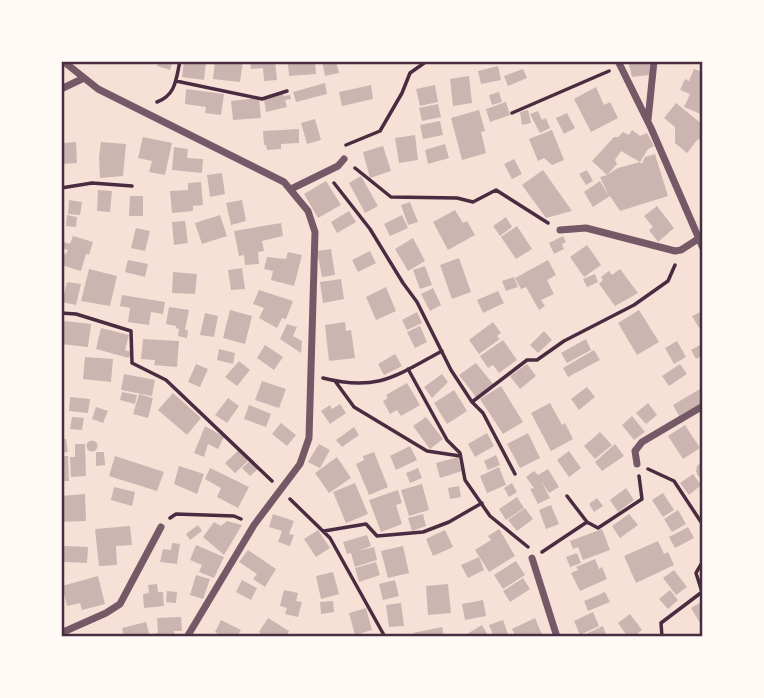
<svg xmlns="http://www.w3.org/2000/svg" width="764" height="698" font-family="Rubik,sans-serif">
<rect width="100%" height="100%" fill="#f7e1d7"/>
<!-- building -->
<path fill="#ccb4b1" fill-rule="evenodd" d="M159,61H173L170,70L157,66Z
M184,61H206L204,80L182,77Z
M215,61H243L240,82L213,79Z
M250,61H275L277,80L264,81L263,68L251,69Z
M315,61L316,74L289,76L288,63Z
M322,61H336L339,73L325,76Z
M628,61H650L649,75L632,77Z
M498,66L501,80L481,84L478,71Z
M523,69L527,78L508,86L504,76Z
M694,69L703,72V115L684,107L690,94L680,90L685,79L689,81Z
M469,76L472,103L453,106L450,79Z
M325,83L327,94L296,102L293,92Z
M371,85L373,99L342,106L339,92Z
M435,85L438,102L420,106L416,89Z
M596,87L604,105L610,102L618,118L591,132L574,99Z
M186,89L224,94L221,115L205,113L206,107L185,104Z
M499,92L502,102L492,105L489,95Z
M283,94L284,96L290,95L291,99L285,100L287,107L266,112L264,100Z
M259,98L261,118L233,120L231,101Z
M506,102L510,115L490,122L486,109Z
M676,103L703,125V143L698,139L687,153L675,143V127L664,118Z
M438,104L441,117L422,121L419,108Z
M479,110L485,131L481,132L486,153L462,160L451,118Z
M528,110L531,123L522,125L520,112Z
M538,111L542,120L546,118L550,128L540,133L530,114Z
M567,113L575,128L564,134L556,118Z
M315,119L321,140L307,144L301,123Z
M440,121L443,135L423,139L420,125Z
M299,129V143L281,144V149L267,150L266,145H264L263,131Z
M552,130L564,160L552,165L544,158L538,161L529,139Z
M632,130L640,136L647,133L654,146L648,149L640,162L642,164L645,157L655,154L668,196L620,211L610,196L593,207L584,192L600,181L609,196L600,177L607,175L592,161L614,137H618L623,132L629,135ZM621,151L640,162L618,168L607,175L617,164L615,160Z
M415,135L418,160L399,163L395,138Z
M143,137L172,143L165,175L149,172L152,161L138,158Z
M76,142L77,163L63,164V143Z
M101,142L126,144L123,176L100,178L99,157Z
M445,144L449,158L428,164L425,150Z
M383,146L391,171L370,178L363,152Z
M174,147L188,149L187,158L203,159L202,173L172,170Z
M514,159L522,174L512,179L504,164Z
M543,170L572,211L546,218L522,185Z
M587,170L593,181L586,185L579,174Z
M222,173L225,194L210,197L207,175Z
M361,176L378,206L365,213L349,183Z
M326,181L341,205L318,218L304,194Z
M201,182L203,205L193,206V211L172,213L170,191L188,190V183Z
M98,190L112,191L110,212L97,211Z
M130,196H143V216H129Z
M69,200L82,202L80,215L68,214Z
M242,200L246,221L231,225L226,203Z
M410,202L418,222L408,225L401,205Z
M657,206L674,228L658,242L649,230L653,227L644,216Z
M455,210L463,223L467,221L475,235L448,250L433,222Z
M349,211L356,222L337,233L331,222Z
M67,215L77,217L76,227L66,226Z
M220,215L227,236L202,244L195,223Z
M402,215L408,228L390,236L384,224Z
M506,217L512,227L500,236L493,226Z
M185,221L188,243L174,245L172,222Z
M281,223L283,236L262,241L264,251L258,252L259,264L245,265L244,255L239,256L234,231Z
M517,226L532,249L516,259L501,237Z
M136,228L150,231L145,251L131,248Z
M73,236L93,242L89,255L86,254L81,271L61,265V253L66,254L68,250L62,248L64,242L70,244Z
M563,236L566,242L562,244L564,249L554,254L549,243Z
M413,238L425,261L408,271L395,249Z
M587,245L601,265L584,277L570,257Z
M331,249L335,275L322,277L317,251Z
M370,251L376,263L358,272L352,260Z
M288,252L302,255L294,286L271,280L273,271L264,269L267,257L286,259Z
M459,258L471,292L452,299L440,265Z
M128,260L148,264L145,277L125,272Z
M548,260L556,275L547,280L554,294L541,300L545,306L539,310L526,287L521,289L515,278Z
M425,266L432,285L420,289L413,270Z
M242,268L245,289L231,290L228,270Z
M89,269L117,276L110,306L81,301Z
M620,269L638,293L615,306L599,284L603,280L601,277L609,271L612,275Z
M173,272L197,274L195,294L172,293Z
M595,274L598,282L587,287L583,279Z
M514,277L518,287L506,291L502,281Z
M341,279L344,299L323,303L320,282Z
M67,282L81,284L76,305L62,302Z
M386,287L396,311L376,320L366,297Z
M433,288L441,305L430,311L421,294Z
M259,290L293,301L286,319L282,318L277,328L259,318L264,308L253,304Z
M498,291L504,303L483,313L477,300Z
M122,295L165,302L163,314L151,312L149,325L128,322L130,308L120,306Z
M169,307L189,310L185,330H188L187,338L178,336L179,329L176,328V326L166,324Z
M230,310L252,316L245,344L223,338Z
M639,310L659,342L637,355L618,323Z
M703,311V326L699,328L692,316Z
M417,312L422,323L407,330L402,320Z
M205,313L218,316L214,337L200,335Z
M64,321L91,324L88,347L61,344Z
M345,322L346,331L351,330L355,358L329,361L325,325Z
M493,322L501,333L497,336L500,339L479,354L469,340Z
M287,324L297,327L293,336L302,341L301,353L280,339Z
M420,326L427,342L415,348L407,332Z
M101,328L129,335L125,350L131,352L129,358L96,349Z
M544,331L552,340L538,353L530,345Z
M143,339L179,341L177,367L154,365L155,360L141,359Z
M586,339L591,350L567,363L561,353Z
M503,340L517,360L499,373L493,365L488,368L480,356Z
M677,341L686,357L674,364L665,348Z
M265,345L283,357L274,370L257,358Z
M700,345L703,355L696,359L691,350Z
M219,349L235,353L233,364L217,360Z
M594,350L600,360L568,377L563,368Z
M395,354L402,366L384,375L378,364Z
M85,357L113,359L111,382L83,379Z
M239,361L250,370L237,386L225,377Z
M476,363L493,384L476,397L459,375Z
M196,364L208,369L200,387L188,382Z
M527,364L536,376L520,389L510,376Z
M680,364L687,374L669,386L662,376Z
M124,374L155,380L152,396L121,390Z
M442,374L448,382L432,398L424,387Z
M262,381L286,389L279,408L255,400Z
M407,383L420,405L401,416L397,410L390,414L383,401L388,398L386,395Z
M501,386L523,422L503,434L480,399Z
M587,387L595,397L579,410L571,399Z
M700,389L703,402L679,416L673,405Z
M454,390L467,411L447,424L434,403Z
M122,392L137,395L135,404L120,400Z
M173,393L201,418L187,435L158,410Z
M139,394L153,398L148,418L133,414Z
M70,397L90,399L88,413L69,411Z
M228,398L239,406L227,423L215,415Z
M550,403L562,425L565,423L573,439L551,451L531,413Z
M648,403L657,415L646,424L636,413Z
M340,404L346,413L330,424L321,411L330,405L332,409Z
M249,405L271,414L266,427L244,419Z
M96,407L108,411L103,423L92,419Z
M632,416L645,432L634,440L622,425Z
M72,417L84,418L82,430L70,429Z
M426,417L443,439L430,449L413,426Z
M281,423L296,435L287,446L272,434Z
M685,425L700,448L683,459L668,436Z
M205,426L224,437L218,449L208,444L204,457L194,453Z
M354,427L359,435L342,447L336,440Z
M600,432L612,445L595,459L584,446Z
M487,433L494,446L475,457L468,444Z
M528,433L540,458L520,468L507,444Z
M61,439H66L68,452L61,453Z
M86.5 446a5.5 5.5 0 1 1 11 0a5.5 5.5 0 1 1-11 0Z
M75,444H85L86,476L71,477L70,457H75Z
M319,444L330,450L320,468L308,462Z
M615,444L624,456L602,471L595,462Z
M410,446L417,460L396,470L390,456Z
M239,450L248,461L235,473L225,463Z
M569,451L581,468L569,477L557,460Z
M96,452H104L105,465L96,466Z
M374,452L388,487L369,495L356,464L364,460L363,456Z
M496,455L500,465L488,470L484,461Z
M61,456H68L69,481H61Z
M115,456L164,472L157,491L109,476Z
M337,457L351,478L329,493L315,473Z
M458,457L462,471L440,478L436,463Z
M251,460L259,468L250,476L242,468Z
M703,461V478L698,476L696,471L697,466Z
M179,466L204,474L197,494L174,484Z
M499,467L506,485L487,493L480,476Z
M210,468L249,487L238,508L217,497L221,488L205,479Z
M418,468L422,478L410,483L406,473Z
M548,469L559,487L549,493L541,481L550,498L538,504L530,489L534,488L526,477L534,471L538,475Z
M693,474L701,485L689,495L680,483Z
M355,483L368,514L346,523L333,492Z
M512,483L517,492L509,497L504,488Z
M422,484L429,510L409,516L401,490Z
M459,486L461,497L450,499L448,488Z
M114,487L135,492L132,506L111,500Z
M626,488L634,500L618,512L610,500Z
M398,490L402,503L396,505L402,524L381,532L369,500Z
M663,493L674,510L663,517L652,500Z
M85,494L86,521L61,522V496Z
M517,497L524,508L506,520L499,509Z
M597,498L603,506L594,512L589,504Z
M551,505L559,524L546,529L539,510Z
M525,508L533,519L517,531L508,520Z
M678,510L686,524L672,532L664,519Z
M273,514L294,521L289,534L294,535L290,546L278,542L282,531L269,527Z
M423,514L426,526L412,531L408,518Z
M629,514L638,525L620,538L612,526Z
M227,521L242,525L224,555L203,537L214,522L221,526Z
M198,525L202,531L190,540L186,534Z
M130,526L132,545L116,546L117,565L99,566L95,529Z
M688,527L694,538L675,548L669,537Z
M499,529L515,556L489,572L475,550L491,540L488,536Z
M602,529L610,550L583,560L578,547L573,549L570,541Z
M318,530L330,548L316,557L304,539Z
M445,530L453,547L433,556L426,539Z
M367,535L371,546L358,551L374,547L377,560L355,567L351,553L347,554L343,542Z
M658,541L664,554L668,552L674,565L636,583L624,556Z
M172,543L180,544L177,564L160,562L163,549L171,550Z
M196,545L224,557L214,578L199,572L202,565L190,560Z
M64,546L88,547L87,563L64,562Z
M403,546L409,573L388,578L381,551Z
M248,550L276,569L265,587L253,579L257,574L239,562Z
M577,553L581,563L570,567L566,557Z
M479,557L484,570L468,578L461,565Z
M595,559L599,569L602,567L607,579L580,591L571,573L578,570L576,567Z
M516,561L525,575L503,589L494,575Z
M376,562L380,575L359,582L355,568Z
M674,570L687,587L676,595L663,578Z
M333,572L339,594L321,599L316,576Z
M196,575L210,579L203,599L190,595Z
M98,576L105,604L82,610L80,603L67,606L62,586Z
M523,578L530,589L510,602L503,591Z
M242,580L257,588L251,600L236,592Z
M395,580L399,596L383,600L379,584Z
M157,584L158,592H163L164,606L144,608L143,594L149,593L148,585Z
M448,584L451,613L428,615L426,586Z
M284,590L298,593L296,601L302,602L298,617L285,614L287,608L280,606Z
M670,590L678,600L668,609L659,599Z
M167,591L177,592L176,603L166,602Z
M605,592L610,602L588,611L584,601Z
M483,600L486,616L465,620L462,604Z
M333,601L334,612L321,614L320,602Z
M703,601V628L691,608Z
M401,603L404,626L389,627L386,605Z
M366,608L372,630L355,635L349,613Z
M593,612L599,626L580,635L574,621Z
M630,614L642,630L633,637H628L618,623Z
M181,617L182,631H174L175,637H155V633H158L157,618Z
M268,618L289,631L286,637H265L259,632Z
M535,618L543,637H516L512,629Z
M221,620L241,630L237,637H223L215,632Z
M503,620L509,637H494L489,625Z
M146,622L150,637H124L122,628Z
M482,625L489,637H462Z
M603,626L607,637H587L586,634Z
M442,627L444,637H413V633Z"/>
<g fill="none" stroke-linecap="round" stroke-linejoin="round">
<!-- path -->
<path stroke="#4a2c40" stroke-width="3.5" d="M176,81L262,99L287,91
M157,102C176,95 176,79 180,61
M512,113L609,71
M346,145L380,131L402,93L410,73L427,61
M355,168L391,197L457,198L473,202L496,190L548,223
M334,183L370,229L403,283L417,302L451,370L472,402L483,413L515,474
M61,188L92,183L132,186
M61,313L76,314L131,331L132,363L166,380L272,481
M408,369L447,440L460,453L465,480L490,516L528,547
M323,378C377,392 396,376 442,351
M335,381L354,407L427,451L460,456
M472,402L527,360H537L564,341L634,305L668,281L675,265
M648,469L674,481L703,525
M567,496L587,522L598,528L642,499L639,476
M290,499L330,538L385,637
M170,518L176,514L234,516L241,519
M324,531L366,524L377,536L423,532L449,522L482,503
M542,552L587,522
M662,637L661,623L702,592L696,573L703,561"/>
<!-- minor -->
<path stroke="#755966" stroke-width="7" d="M63,61L98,89L284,182L308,211L315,232L309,438L300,464L254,525L187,637
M618,61L651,128L703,248
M61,89L84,78
M648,120L654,61
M291,189L338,166L344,159
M560,230L586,228L675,251L681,250L698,239
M637,464L635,451L642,442L703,406
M532,558L557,637
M61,633L106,613L120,604L161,527"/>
</g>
<!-- border -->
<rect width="764" height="698" fill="none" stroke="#fffaf5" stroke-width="126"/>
<rect x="63" y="63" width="638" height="572" fill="none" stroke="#4a2c40" stroke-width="2.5"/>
</svg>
